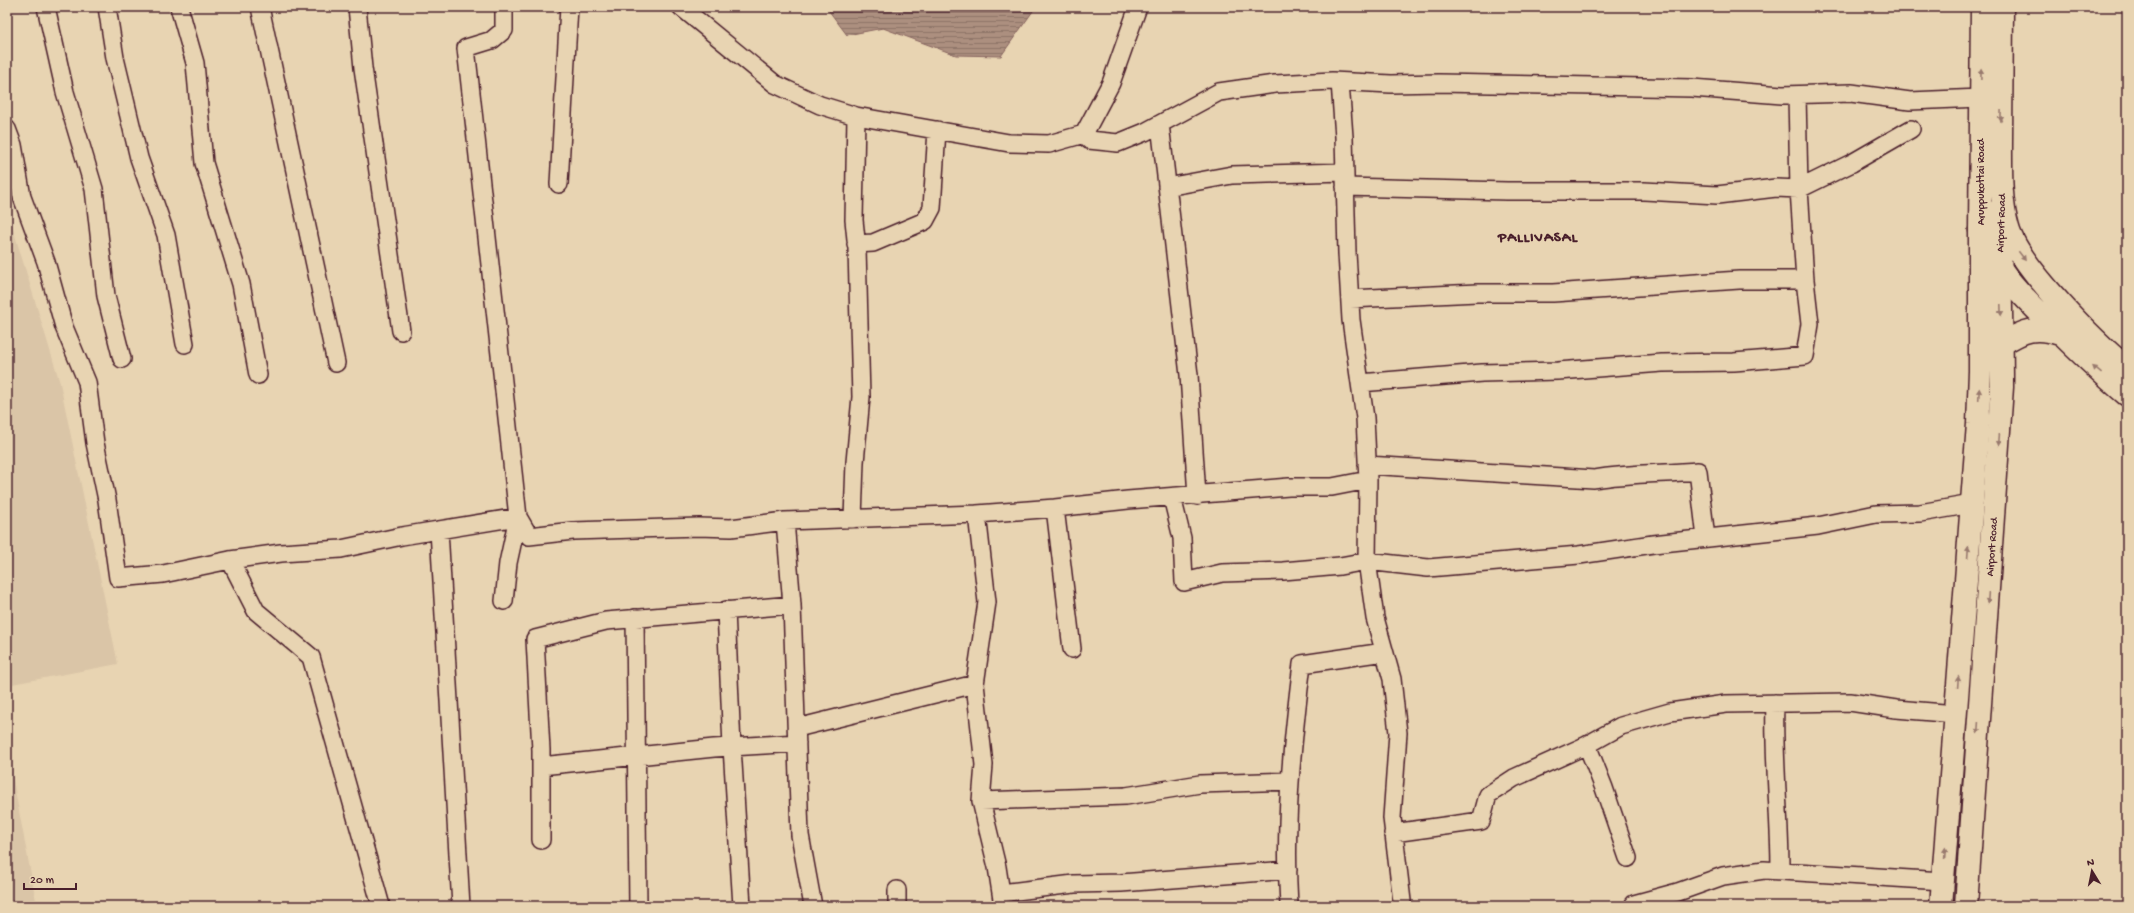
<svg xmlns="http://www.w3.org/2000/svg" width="2134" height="913" font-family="'Gochi Hand',sans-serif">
<defs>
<pattern id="water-rules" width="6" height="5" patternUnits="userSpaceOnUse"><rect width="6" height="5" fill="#ac8f7f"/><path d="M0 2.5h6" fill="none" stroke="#8e7468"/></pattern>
</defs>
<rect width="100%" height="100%" fill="#e8d4b2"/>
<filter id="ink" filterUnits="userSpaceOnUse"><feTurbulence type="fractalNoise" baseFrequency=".025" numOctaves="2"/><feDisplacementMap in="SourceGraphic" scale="8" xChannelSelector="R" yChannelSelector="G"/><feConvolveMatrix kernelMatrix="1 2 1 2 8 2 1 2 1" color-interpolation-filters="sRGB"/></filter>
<g filter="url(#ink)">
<!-- built -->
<path fill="#dac5a7" d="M7,209L60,383L118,664L7,685Z
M7,748L37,906H7Z"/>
<!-- water -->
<path fill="url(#water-rules)" stroke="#85625d" d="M826,7H1033V11L1001,56L956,55L883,28L847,35Z"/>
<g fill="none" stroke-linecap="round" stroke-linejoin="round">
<defs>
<path id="minor" d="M46,7L65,92L94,189L106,296L122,359
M107,7L115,58L139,158L166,235L185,344
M179,7L195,63L204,163L241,284L258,375
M260,7L336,363
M357,7L363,68L401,331
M504,7V30L492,40L466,48L518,517L508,563L504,601
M681,7L775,84L820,105L856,116L1009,143L1049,144L1084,134L1111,83L1138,7
M1340,82L1344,137L1347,253L1351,320L1365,418L1368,480L1367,561L1375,618L1392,679L1398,733L1392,818L1402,901
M1160,124L1189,375L1197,496
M7,129L13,145L22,197L46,262L64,327L87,382L95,443L107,500L118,578L163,574L230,560L281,553L341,549L402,536L518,517L529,536L573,531L699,527L731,528L785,521L977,514L1055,508L1128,500L1289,487H1332L1368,480
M1084,134L1089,140L1118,143L1145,132L1219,92L1275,84L1332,81L1391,84L1439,83L1692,88L1782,95L1851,93L1910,101L1980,98
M559,184L569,7
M1167,187L1232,175L1345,172
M1345,187L1507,191H1644L1717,195L1776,188L1799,189L1797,95
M856,244L873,243L925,221L932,208L937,130
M1805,280L1799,189L1852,163L1911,129
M1350,299L1477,293H1553L1739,280H1805L1810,324L1805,356L1734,362L1662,363L1558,371L1482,373L1360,383
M1367,465L1594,479C1628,473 1663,474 1698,471L1706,538
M1172,497L1182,538L1184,582L1222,573L1283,571L1340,566L1367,561L1428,568L1579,555L1653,544L1818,526L1876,514L1920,513L1972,504
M1055,508L1072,649
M977,514L987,602L975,684L984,765L981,801L997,867L1003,906
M853,519L855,462L861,397L857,249L854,220L856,116
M785,521L792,605
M439,530L461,906
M230,560L256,611L311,657L381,906
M726,610L732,747L742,906
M635,618L638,906
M1775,703C1773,759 1780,814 1780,870
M797,728L975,684
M541,766L714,748L797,743
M981,801L1126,796L1200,784L1289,781
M1393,833L1481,821L1488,795L1514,778L1587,745
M541,840V750L535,639L606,621L792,605L800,835L813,906
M1628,858L1604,788L1587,745L1621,726L1670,712L1726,704L1850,702L1896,709L1956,714
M1001,893L1074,884L1121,883L1288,870
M1634,904L1678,892L1723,876L1764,870L1943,881
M897,906V890
M1289,906C1284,824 1292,744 1302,664L1384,652"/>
<g id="secondary">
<path d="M2002,344C2024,330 2035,326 2060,334"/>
<path d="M1941,906L1978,424L1980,371V230"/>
<path id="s1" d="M1966,906L2002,387C2002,327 1999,267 2001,207"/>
</g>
<path id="primary" d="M1982,7L1980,230C1994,267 2019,293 2047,320C2073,346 2099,371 2127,395
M2002,7C2002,52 2001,96 2001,141C2001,170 2000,200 2008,228C2018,265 2096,343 2127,368"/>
</defs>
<!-- minor casing -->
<use href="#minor" stroke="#4a1f2b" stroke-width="20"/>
<!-- secondary casing -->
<use href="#secondary" stroke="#4a1f2b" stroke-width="25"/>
<!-- primary casing -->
<use href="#primary" stroke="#4a1f2b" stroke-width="25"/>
<!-- minor -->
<use href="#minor" stroke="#e8d4b2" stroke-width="17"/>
<!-- secondary -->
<use href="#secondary" stroke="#e8d4b2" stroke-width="22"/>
<!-- primary -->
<use href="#primary" stroke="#e8d4b2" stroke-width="22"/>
</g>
<!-- one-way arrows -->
<defs><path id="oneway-solid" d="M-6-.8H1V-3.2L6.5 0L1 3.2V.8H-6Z"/></defs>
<g fill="#997a6e">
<use href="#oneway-solid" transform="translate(1981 74) rotate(-89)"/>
<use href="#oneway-solid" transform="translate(2001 116) rotate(91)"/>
<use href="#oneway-solid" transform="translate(2022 256) rotate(53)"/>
<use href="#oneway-solid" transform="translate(2001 310) rotate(88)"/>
<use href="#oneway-solid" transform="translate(2097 370) rotate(-140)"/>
<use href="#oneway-solid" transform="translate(1979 394) rotate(-87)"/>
<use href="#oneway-solid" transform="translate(1999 440) rotate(94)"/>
<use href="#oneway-solid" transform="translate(1968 552) rotate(-86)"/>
<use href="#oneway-solid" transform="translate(1988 598) rotate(94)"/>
<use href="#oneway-solid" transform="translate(1958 682) rotate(-86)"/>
<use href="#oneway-solid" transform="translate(1978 728) rotate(94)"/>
<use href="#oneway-solid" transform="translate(1945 853) rotate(-86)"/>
</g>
</g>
<g text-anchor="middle" stroke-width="3" stroke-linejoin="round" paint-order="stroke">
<!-- street labels -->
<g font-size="11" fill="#4a1f2b" stroke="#e8d4b2">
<text transform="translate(1980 182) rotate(-90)" y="4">Aruppukottai Road</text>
<text transform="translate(2000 223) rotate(-88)" y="4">Airport Road</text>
<text dy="4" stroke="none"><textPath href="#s1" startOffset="360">Airport Road</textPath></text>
</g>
<!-- district labels -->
<g font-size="15" font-weight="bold" letter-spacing="1" fill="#4a1f2b" stroke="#e8d4b2">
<text x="1538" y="241">PALLIVASAL</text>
</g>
</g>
<!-- margin -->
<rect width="2134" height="913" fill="none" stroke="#e8d4b2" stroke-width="24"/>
<rect x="12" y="12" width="2110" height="889" fill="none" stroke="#4a1f2b" stroke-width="1.5" filter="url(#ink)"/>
<!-- north arrow -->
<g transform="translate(2092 871) rotate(350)" stroke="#e8d4b2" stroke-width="3" paint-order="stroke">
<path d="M0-3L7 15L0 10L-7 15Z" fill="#4a1f2b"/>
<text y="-6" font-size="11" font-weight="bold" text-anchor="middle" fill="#4a1f2b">N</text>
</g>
<!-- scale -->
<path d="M24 883v6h52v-6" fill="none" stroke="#4a1f2b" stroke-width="2"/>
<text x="30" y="883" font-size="12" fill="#4a1f2b" stroke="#e8d4b2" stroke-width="3" paint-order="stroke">20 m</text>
</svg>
